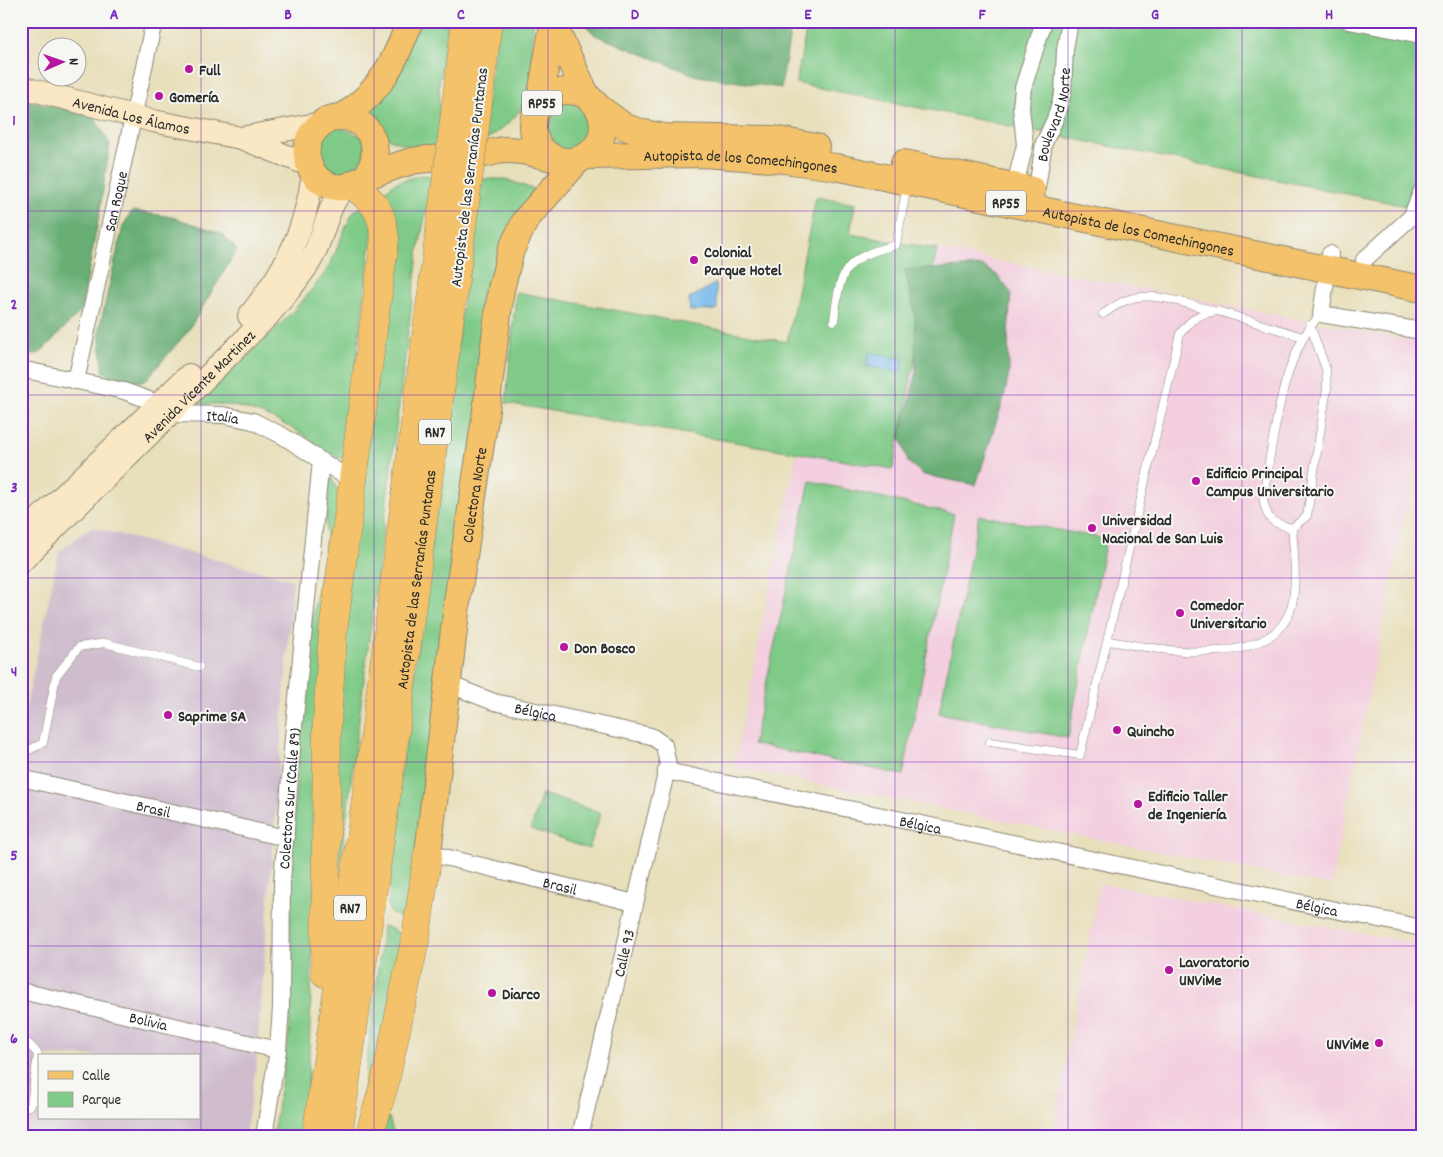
<svg xmlns="http://www.w3.org/2000/svg" width="1443" height="1157" font-family="Dekko,sans-serif">
<rect width="100%" height="100%" fill="#f6f6f2"/>
<filter id="ink" filterUnits="userSpaceOnUse"><feTurbulence type="fractalNoise" baseFrequency=".02" numOctaves="2"/><feDisplacementMap in="SourceGraphic" scale="10" xChannelSelector="R" yChannelSelector="G"/><feConvolveMatrix kernelMatrix="1 2 1 2 8 2 1 2 1" color-interpolation-filters="sRGB"/></filter>
<filter id="wash" filterUnits="userSpaceOnUse"><feTurbulence type="fractalNoise" baseFrequency=".0096" numOctaves="4" result="noise"/><feDisplacementMap in="SourceGraphic" scale="20" xChannelSelector="R" yChannelSelector="G"/><feGaussianBlur stdDeviation="1.12" result="paint"/><feColorMatrix in="noise" values="0 0 0 0 0 0 0 0 0 0 0 0 0 0 0 0 0 1.4 0 .05"/><feComposite in="paint" operator="in"/></filter>
<g filter="url(#wash)">
<rect width="100%" height="100%" fill="#e8dfbb"/>
<!-- built -->
<path fill="#f3cfdf" d="M937,249L1422,343V427L1331,886L734,767L797,453L893,469Z
M1100,883L1422,945V1136H1052Z"/>
<!-- industrial -->
<path fill="#cfbdce" fill-rule="evenodd" d="M91,527L293,580L256,1067L245,1136H21V730L59,552ZM39,1056H199V1118H39Z"/>
<!-- green -->
<path fill="#7fca87" stroke="#557a59" d="M419,21H448L439,84L440,128L438,150C401,147 384,140 357,115Z
M498,21H534C533,29 532,37 532,44C532,57 537,70 534,83C529,106 503,132 482,141Z
M808,21H1349L1422,35V186L1417,208L796,83Z
M541 126a27 27 0 1 1 54 0a27 27 0 1 1-54 0Z
M334,125L366,138L361,173L326,175L315,143Z
M421,175L433,176L419,247L333,923L336,705L381,194L395,183Z
M479,179H505L538,191L518,215L408,916L400,917L390,913L388,905L396,812Z
M816,197L855,204L850,234L937,249L893,469L506,403L516,292L787,342Z
M362,208L374,220L344,457L340,458C325,453 314,441 301,433C267,414 233,400 194,405C236,365 283,327 319,281C337,260 340,232 355,210Z
M329,479H332L340,495L314,899L308,1086L301,1136H273L289,1032L292,963L288,878L310,632L326,539V481Z
M810,481L954,514L903,775L753,744Z
M979,515L1106,539L1068,738L939,713Z
M542,794L601,813L589,849L531,829Z
M383,926L396,931L402,937L381,1069L365,1103L363,1095Z
M389,1117L394,1136H376Z"/>
<!-- forest -->
<path fill="#67ae74" stroke="#496c50" d="M582,21H792L781,88L697,76L595,35Z
M21,98L94,117L110,144L99,216L81,311L40,353L23,357Z
M132,211L172,217L221,233L237,250L188,331L145,381L118,382L103,371L99,330L123,226Z
M982,266L997,275L1011,293L1008,334L1009,373L1004,398L976,485L924,475L908,462L900,436L916,375L915,314L905,270Z"/>
<!-- water -->
<path fill="#77b9ec" stroke="#51728c" d="M716,283L717,310L690,311L689,299Z
M869,352L904,359L901,373L866,366Z"/>
</g>
<g filter="url(#ink)">
<g fill="none" stroke-linecap="round" stroke-linejoin="round">
<defs>
<path id="lane" d="M1103,314C1111,309 1118,303 1127,300C1151,290 1186,304 1211,310
M834,321C840,269 844,258 896,245L907,186
M1310,325L1326,369L1327,388L1307,516L1292,528C1271,523 1266,519 1263,497C1274,440 1280,356 1321,314
M1109,641C1156,649 1268,671 1290,611C1298,589 1294,551 1292,528
M990,742L1080,755L1180,334C1191,319 1199,313 1218,311L1303,337
M21,754L43,743L56,676L79,647L105,643L199,667
M21,1044H29L38,1054L31,1105L21,1109"/>
<g id="street">
<path d="M1349,21L1422,35"/>
<path d="M1013,193L1025,145L1021,107L1023,88L1044,21"/>
<path id="s1" d="M1035,201L1044,143L1055,119L1063,93L1065,49L1070,21"/>
<path d="M1330,254L1321,314L1422,331"/>
<path d="M1364,260L1411,217L1422,191"/>
<path id="s2" d="M21,369L124,391L160,404L172,414L223,415L253,421L283,436L354,482"/>
<path id="s3" d="M76,381L154,21"/>
<path id="s4" d="M448,684L494,702L651,736L664,745L668,765L580,1136"/>
<path id="s5" d="M666,771L1422,928"/>
<path id="s6" d="M21,778L286,838"/>
<path id="s7" d="M428,853L635,903"/>
<path id="s8" d="M21,991L278,1050"/>
<path id="s9" d="M264,1136L278,1050L281,1007L282,882L293,737L321,461"/>
</g>
<g id="secondary">
<path id="s10" d="M21,87L153,121L241,138L309,165"/>
<path d="M241,138L322,123"/>
<path d="M249,316C286,269 305,233 313,173"/>
<path d="M21,536L189,375"/>
<path id="s11" d="M21,562L267,317C283,298 300,279 312,258C325,234 326,207 345,187"/>
</g>
<g id="primary">
<path d="M553,24L587,96"/>
<circle cx="568" cy="126" r="35"/>
<path d="M539,106L553,25"/>
<path d="M598,107L625,127L644,133L665,137L773,139L816,147"/>
<path d="M343,117C381,90 394,64 410,21"/>
<path id="s12" d="M586,156L703,154L784,160L836,167L1422,289"/>
<path d="M904,163L1032,190"/>
<path d="M366,177C396,133 341,96 314,131C298,151 310,183 335,187C349,189 355,182 366,177C379,171 396,166 409,162C422,158 437,159 451,158C462,156 473,156 484,154C491,153 497,151 503,150C522,149 541,155 559,160"/>
<path id="s13" d="M428,853L458,595L485,418L501,289L511,250L526,219L579,159"/>
</g>
<g id="highway">
<path d="M474,135L488,21"/>
<path d="M452,138L466,21"/>
<path d="M325,973L327,722L333,631L385,239C382,210 375,203 353,185"/>
<path d="M316,1136L371,766L446,183"/>
<path id="s14" d="M338,1136L393,748L468,181"/>
<path d="M369,1136L385,1082L416,936L428,853"/>
</g>
</defs>
<!-- lane casing -->
<use href="#lane" stroke="#8a8573" stroke-width="9"/>
<!-- street casing -->
<use href="#street" stroke="#8a8573" stroke-width="18"/>
<!-- secondary casing -->
<use href="#secondary" stroke="#8a8573" stroke-width="24"/>
<!-- primary casing -->
<use href="#primary" stroke="#8a8573" stroke-width="28"/>
<!-- highway casing -->
<use href="#highway" stroke="#8a8573" stroke-width="29"/>
<!-- lane -->
<use href="#lane" stroke="#fff" stroke-width="8"/>
<!-- street -->
<use href="#street" stroke="#fff" stroke-width="16"/>
<!-- secondary -->
<use href="#secondary" stroke="#fae7c3" stroke-width="22"/>
<!-- primary -->
<use href="#primary" stroke="#f3c26a" stroke-width="26"/>
<!-- highway -->
<use href="#highway" stroke="#f3c26a" stroke-width="28"/>
<defs>
<path id="highway-bridge" d="M468,181L474,135
M446,183L452,138"/>
</defs>
<!-- highway-bridge casing -->
<use href="#highway-bridge" stroke="#8a8573" stroke-width="29" stroke-linecap="butt"/>
<!-- highway-bridge -->
<use href="#highway-bridge" stroke="#f3c26a" stroke-width="28"/>
</g>
</g>
<!-- grid -->
<path fill="none" stroke="#7b2cbf" stroke-width="1" stroke-opacity="0.55" d="M201,21V1136M374,21V1136M548,21V1136M722,21V1136M895,21V1136M1068,21V1136M1242,21V1136M21,211H1422M21,395H1422M21,578H1422M21,762H1422M21,946H1422"/>
<!-- markers -->
<g fill="#b5179e" stroke="#f6f6f2" stroke-width="2">
<circle cx="189" cy="69" r="5"/>
<circle cx="159" cy="96" r="5"/>
<circle cx="694" cy="260" r="5"/>
<circle cx="1196" cy="481" r="5"/>
<circle cx="1092" cy="528" r="5"/>
<circle cx="1180" cy="613" r="5"/>
<circle cx="564" cy="647" r="5"/>
<circle cx="168" cy="715" r="5"/>
<circle cx="1117" cy="730" r="5"/>
<circle cx="1138" cy="804" r="5"/>
<circle cx="1169" cy="970" r="5"/>
<circle cx="492" cy="993" r="5"/>
<circle cx="1379" cy="1043" r="5"/>
</g>
<g text-anchor="middle" stroke-width="4" stroke-linejoin="round" paint-order="stroke">
<!-- shield labels -->
<g fill="#f6f6f2" stroke="#686867" stroke-width="1">
<rect x="522" y="90.5" width="40" height="25" rx="4"/>
<rect x="986" y="190.5" width="40" height="25" rx="4"/>
<rect x="419" y="419.5" width="32" height="25" rx="4"/>
<rect x="334" y="895.5" width="32" height="25" rx="4"/>
</g>
<g font-size="15" font-weight="bold" fill="#2b2b2b">
<text x="542" y="108">RP55</text>
<text x="1006" y="208">RP55</text>
<text x="435" y="437">RN7</text>
<text x="350" y="913">RN7</text>
</g>
<!-- poi labels -->
<g font-size="16" font-weight="bold" fill="#2b2b2b" stroke="#f6f6f2" text-anchor="start">
<text x="199" y="75">Full</text>
<text x="169" y="102">Gomería</text>
<text x="704" y="257">Colonial<tspan x="704" dy="18">Parque Hotel</tspan></text>
<text x="1206" y="478">Edificio Principal<tspan x="1206" dy="18">Campus Universitario</tspan></text>
<text x="1102" y="525">Universidad<tspan x="1102" dy="18">Nacional de San Luis</tspan></text>
<text x="1190" y="610">Comedor<tspan x="1190" dy="18">Universitario</tspan></text>
<text x="574" y="653">Don Bosco</text>
<text x="178" y="721">Saprime SA</text>
<text x="1127" y="736">Quincho</text>
<text x="1148" y="801">Edificio Taller<tspan x="1148" dy="18">de Ingeniería</tspan></text>
<text x="1179" y="967">Lavoratorio<tspan x="1179" dy="18">UNViMe</tspan></text>
<text x="502" y="999">Diarco</text>
<text x="1369" y="1049" text-anchor="end">UNViMe</text>
</g>
<!-- street labels -->
<g font-size="16" fill="#2b2b2b" stroke="#f6f6f2">
<text dy="6" stroke="none"><textPath href="#s10" startOffset="114">Avenida Los Álamos</textPath></text>
<text dy="6" stroke="none"><textPath href="#s1" startOffset="89">Boulevard Norte</textPath></text>
<text dy="6" stroke="none"><textPath href="#s12" startOffset="155">Autopista de los Comechingones</textPath></text>
<text transform="translate(468 177) rotate(-83)" y="6">Autopista de las Serranías Puntanas</text>
<text dy="6" stroke="none"><textPath href="#s3" startOffset="184">San Roque</textPath></text>
<text dy="6" stroke="none"><textPath href="#s12" startOffset="560">Autopista de los Comechingones</textPath></text>
<text dy="6" stroke="none"><textPath href="#s11" startOffset="250">Avenida Vicente Martinez</textPath></text>
<text dy="6" stroke="none"><textPath href="#s2" startOffset="210">Italia</textPath></text>
<text dy="6" stroke="none"><textPath href="#s13" startOffset="361">Colectora Norte</textPath></text>
<text dy="6" stroke="none"><textPath href="#s14" startOffset="562">Autopista de las Serranías Puntanas</textPath></text>
<text dy="6" stroke="none"><textPath href="#s4" startOffset="92">Bélgica</textPath></text>
<text dy="6" stroke="none"><textPath href="#s9" startOffset="339">Colectora Sur (Calle 89)</textPath></text>
<text dy="6" stroke="none"><textPath href="#s6" startOffset="136">Brasil</textPath></text>
<text dy="6" stroke="none"><textPath href="#s5" startOffset="260">Bélgica</textPath></text>
<text dy="6" stroke="none"><textPath href="#s7" startOffset="136">Brasil</textPath></text>
<text dy="6" stroke="none"><textPath href="#s5" startOffset="665">Bélgica</textPath></text>
<text transform="translate(623 953) rotate(-77)" y="6">Calle 93</text>
<text dy="6" stroke="none"><textPath href="#s8" startOffset="131">Bolivia</textPath></text>
</g>
</g>
<!-- margin -->
<rect width="1443" height="1157" fill="none" stroke="#f6f6f2" stroke-width="55"/>
<!-- legend -->
<rect x="38" y="1054" width="162" height="65" fill="#f6f6f2" stroke="#a5a5a2"/>
<rect x="48" y="1071" width="25" height="8" fill="#f3c26a" stroke="#a5a5a2"/>
<text x="82" y="1080" font-size="15" fill="#2b2b2b">Calle</text>
<rect x="48" y="1092" width="25" height="15" fill="#7fca87" stroke="#a5a5a2"/>
<text x="82" y="1104" font-size="15" fill="#2b2b2b">Parque</text>
<!-- north arrow -->
<g transform="translate(62 62) rotate(88)"><circle r="24" fill="#f6f6f2" stroke="#a5a5a2"/>
<path d="M0-4L9 19L0 12L-9 19Z" fill="#b5179e"/>
<text y="-8" font-size="14" font-weight="bold" text-anchor="middle" fill="#2b2b2b">N</text>
</g>
<rect x="28" y="28" width="1388" height="1102" fill="none" stroke="#7b2cbf" stroke-width="2"/>
<g font-size="16" text-anchor="middle" font-weight="bold" fill="#7b2cbf">
<text x="114" y="19">A</text>
<text x="288" y="19">B</text>
<text x="461" y="19">C</text>
<text x="635" y="19">D</text>
<text x="808" y="19">E</text>
<text x="982" y="19">F</text>
<text x="1155" y="19">G</text>
<text x="1329" y="19">H</text>
<text x="14" y="125">1</text>
<text x="14" y="309">2</text>
<text x="14" y="492">3</text>
<text x="14" y="676">4</text>
<text x="14" y="860">5</text>
<text x="14" y="1043">6</text>
</g>
</svg>
